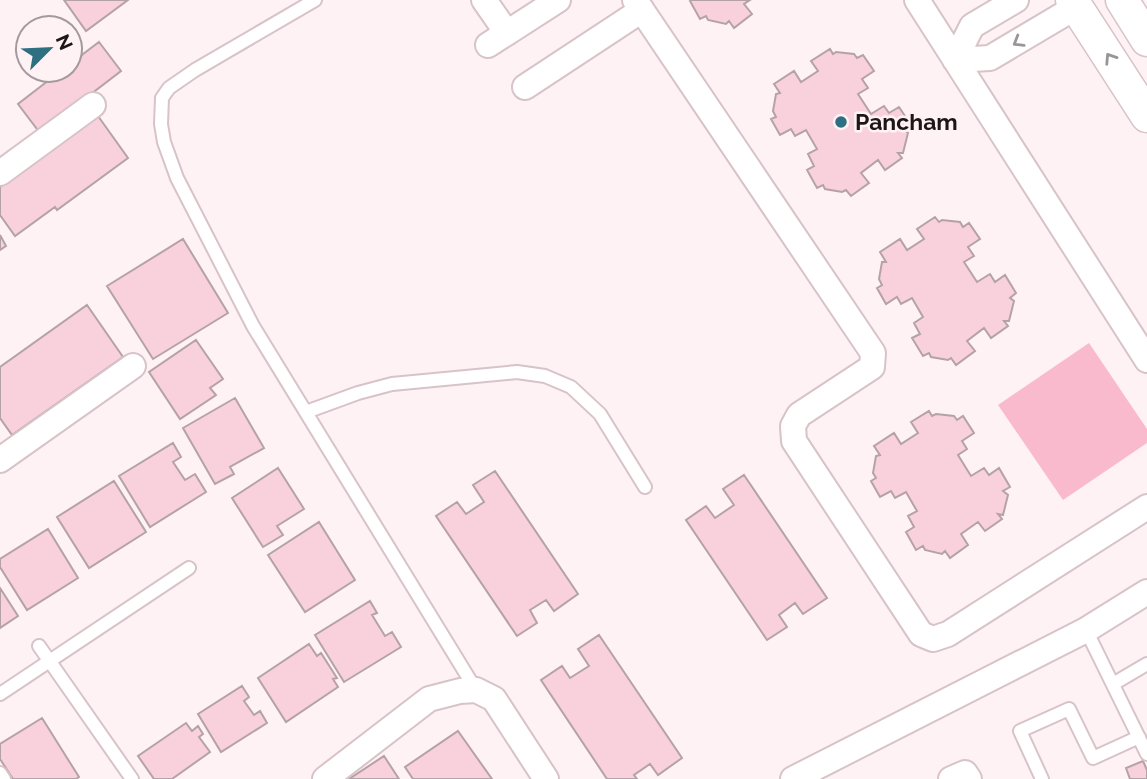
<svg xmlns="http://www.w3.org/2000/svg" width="1147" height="779" font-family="Raleway,sans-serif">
<rect width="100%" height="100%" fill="#fef2f5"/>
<!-- green -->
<path fill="#f9bacd" d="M1089,343L1147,429V443L1063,500L998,405Z"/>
<!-- building -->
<path fill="#f9d1dd" stroke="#b5a2a8" stroke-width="2" d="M64,0H128L86,31Z
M692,0H750L744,4L752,14L734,28L729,21L726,24L708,20L706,16L700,19L690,1Z
M99,42L121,71L40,133L18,104L62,70H70V64Z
M830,49L833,54L836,52L854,54L857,58L863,55L874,71L862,79L868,88L858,94L871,114L884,106L889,113L899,107L911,125L904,130L908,133L903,153H898L902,158L885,170L878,160L861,173L869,183L851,196L846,190L842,192L825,189L823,185L817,188L807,170L814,166L808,154L817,149L806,130L795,136L791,129L780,135L771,119L776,117L773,111L776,94L780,93L774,84L794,71L801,82L818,71L811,61Z
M98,116L128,158L57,210L55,207L15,236L0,215V187Z
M935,217L939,222L942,220L960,222L963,227L969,223L980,239L968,247L974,256L964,262L977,282L990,274L995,282L1005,275L1016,293L1010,298L1014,301L1009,321H1004L1008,326L991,338L984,328L967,341L975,351L956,365L951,358L948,360L931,357L929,353L923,356L912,338L920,334L914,323L923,317L912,298L901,304L897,297L886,304L877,288L882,285L879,279L882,262H886L880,252L900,239L907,250L924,239L917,229Z
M0,235L6,246L0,250Z
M183,239L228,313L153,359L107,286Z
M87,305L123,357L12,435L0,418V367Z
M196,340L223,379L210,388L216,395L180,419L149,372Z
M235,398L264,448L230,467L234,474L215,484L183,428Z
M929,411L932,416L936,414L954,416L957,420L963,416L974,433L962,441L967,449L958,455L971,476L984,468L989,475L999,468L1010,487L1003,491L1008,495L1003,515L998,514L1002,519L985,531L978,522L961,534L968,545L950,558L945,551L942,554L925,550L923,546L916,550L906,532L914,527L908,516L917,511L906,492L895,498L891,491L880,497L871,481L876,478L873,473L876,456L880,455L874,446L894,433L901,444L918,433L911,422Z
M173,443L181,457L173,462L185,480L195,474L206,492L150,527L119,476Z
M278,468L304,509L277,526L283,535L263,547L232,498Z
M495,471L578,594L554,611L546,600L530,610L537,623L517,636L436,516L457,502L466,514L484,502L473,485Z
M744,475L827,598L803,614L795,603L779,615L787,627L767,640L686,520L706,506L715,518L734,505L723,489Z
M114,481L146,532L89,568L57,517Z
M319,522L355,580L305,612L268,555Z
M48,529L78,578L27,610L0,567V559Z
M0,588L18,616L0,628Z
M370,601L377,613L372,615L385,636L392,632L401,647L344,682L315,635Z
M599,635L682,758L658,775L650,764L634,775L637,779H607L541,680L562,666L570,678L589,666L578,649Z
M309,644L317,656L321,653L337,678L333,679L338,687L286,722L258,678Z
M242,686L249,697L244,701L254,715L260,711L267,723L221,752L198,714Z
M42,718L79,777L76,779H13L0,759V744Z
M186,723L192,731L198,726L203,734L199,737L210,752L172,779H154L138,756Z
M458,731L492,779H413L405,767Z
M384,756L399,779H349Z
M1143,761L1147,770V779H1130L1126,768Z"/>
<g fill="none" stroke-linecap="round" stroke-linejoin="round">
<defs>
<path id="service" d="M315,0L195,70L169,88L162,98L161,124L164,142L177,178L253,326L476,690
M306,412L358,393L392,384L517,372L545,376L571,387L600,414L645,487
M1086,630L1147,754
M39,646L132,779
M1113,684L1147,664
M0,694L189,568
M0,773L4,779
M1042,779L1020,731L1069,709L1093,758L1139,737"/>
<path id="minor" d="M484,0L507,33
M635,0L873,353L872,367L799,415L793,426L794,441L921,634L933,639L948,634L1147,507
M917,0L1147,360
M1016,0L972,26L955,60L990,58L1076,7
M488,45L558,0
M525,87L642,10
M0,173L93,105
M0,460L133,366
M325,779L429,699L460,691L476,690L494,699L546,779
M793,779L1086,630L1147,592
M951,779L965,773L969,779"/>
<path id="tertiary" d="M1072,0L1147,116
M1122,0L1147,40"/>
</defs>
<!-- service casing -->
<use href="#service" stroke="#d7c3c8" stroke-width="16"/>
<!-- minor casing -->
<use href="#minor" stroke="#d7c3c8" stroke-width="28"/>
<!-- tertiary casing -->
<use href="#tertiary" stroke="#d7c3c8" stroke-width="35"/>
<!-- service -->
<use href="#service" stroke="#fff" stroke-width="12"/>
<!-- minor -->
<use href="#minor" stroke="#fff" stroke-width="24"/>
<!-- tertiary -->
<use href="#tertiary" stroke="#fff" stroke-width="32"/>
</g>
<!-- one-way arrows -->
<defs><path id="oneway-chevron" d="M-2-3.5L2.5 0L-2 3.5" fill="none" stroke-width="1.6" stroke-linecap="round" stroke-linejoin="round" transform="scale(1.75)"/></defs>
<g stroke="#999697">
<use href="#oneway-chevron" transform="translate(1018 42) rotate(149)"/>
<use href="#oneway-chevron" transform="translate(1110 58) rotate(-123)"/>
</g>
<!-- markers -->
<circle fill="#2e6f82" stroke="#fef2f5" stroke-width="2.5" cx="841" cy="122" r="7"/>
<g text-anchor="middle" stroke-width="5" stroke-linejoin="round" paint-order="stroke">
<!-- poi labels -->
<g font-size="23" font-weight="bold" fill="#1c1618" stroke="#fef2f5" text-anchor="start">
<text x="855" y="130">Pancham</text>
</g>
</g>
<!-- north arrow -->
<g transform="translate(49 49) rotate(66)"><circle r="33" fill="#fef2f5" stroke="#a49a9d" stroke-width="2"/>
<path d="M0-5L12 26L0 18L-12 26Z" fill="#2e6f82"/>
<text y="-10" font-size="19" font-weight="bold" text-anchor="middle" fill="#1c1618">N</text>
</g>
</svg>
